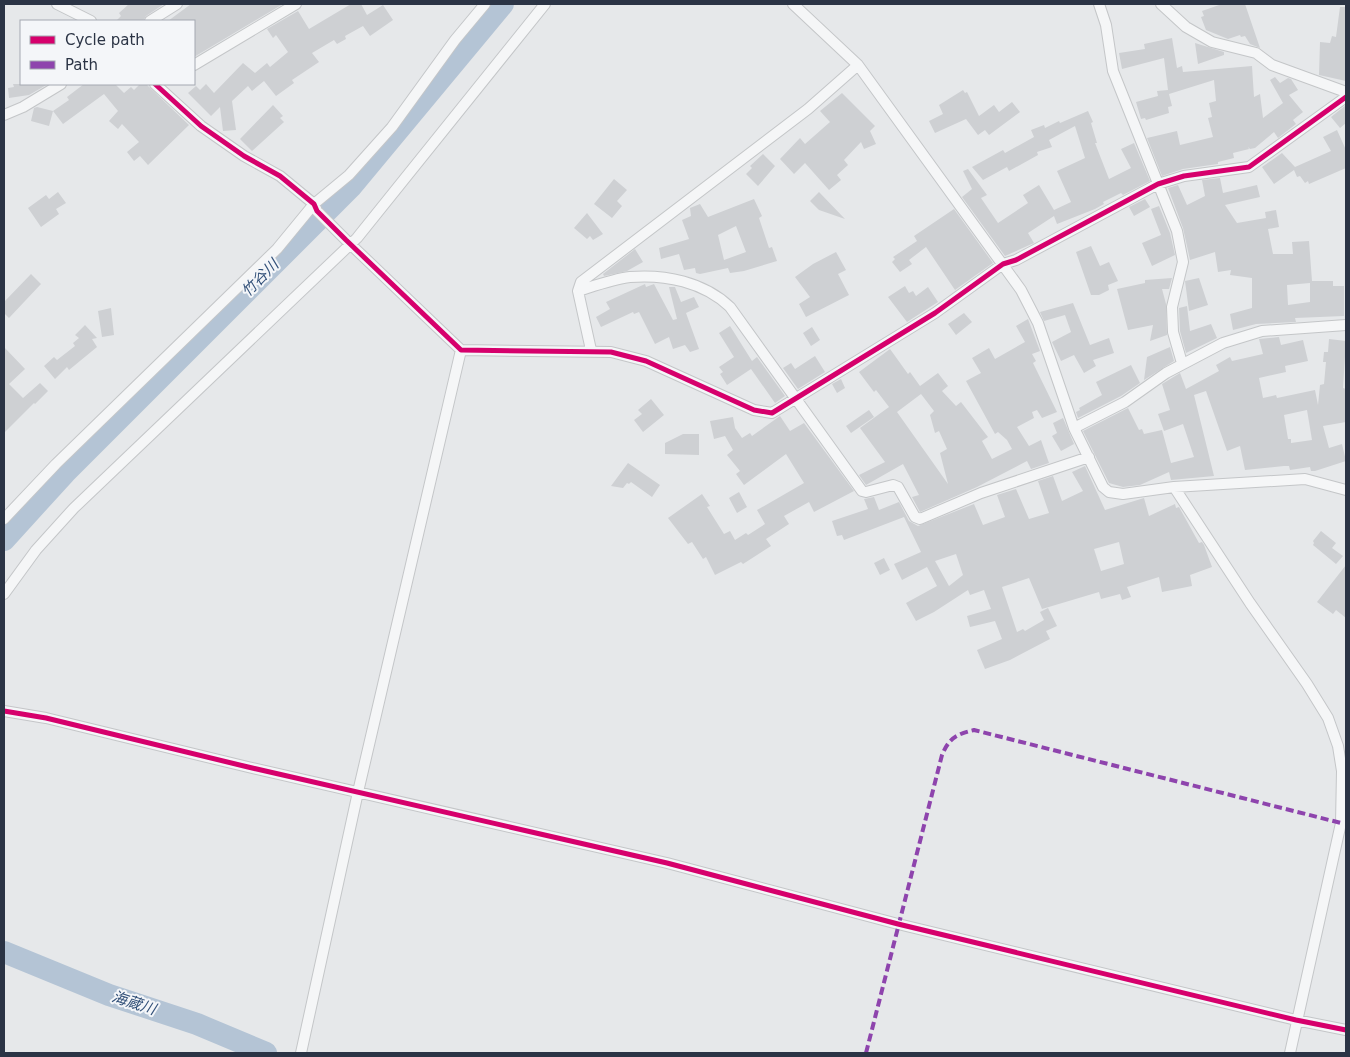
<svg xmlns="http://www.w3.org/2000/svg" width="1350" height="1057" font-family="'DejaVu Sans','Noto Sans JP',sans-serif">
<rect width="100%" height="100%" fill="#e6e8ea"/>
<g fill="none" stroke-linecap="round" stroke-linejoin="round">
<!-- river -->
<path stroke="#b4c4d5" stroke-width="22" d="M4,540L65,473L351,187L503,4
M4,952L109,995L197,1024L266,1053"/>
</g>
<!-- building -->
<path fill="#ced0d3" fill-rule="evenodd" d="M129,4H164L146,16L143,21H116L121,16L119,13Z
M191,4H283L194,57V21H168Z
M351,4H361L367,15L383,5L393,20L370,36L363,26L345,36L346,39L337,44L334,40L312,53L319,62L292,80L294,83L276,96L264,81L252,91L248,86L232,101L236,130L223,131L220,107L211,116L188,93L196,86L200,90L206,84L214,93L243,63L255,73L267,63L270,67L288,52L276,35L273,38L267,29L298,11L309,29Z
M1222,4H1245L1260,48L1250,44L1245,36L1241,37L1240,35L1228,39L1206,30L1201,17L1204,16L1202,11Z
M1340,7H1346V81L1319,75L1320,42L1330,43L1332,36L1336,37Z
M1172,38L1177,68L1182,66L1183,72L1252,66L1254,97L1260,94L1263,118L1283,103L1270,80L1275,77L1280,83L1288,78L1291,79L1298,90L1289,95L1303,112L1293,120L1296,124L1278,138L1274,132L1255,148L1250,149L1248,147L1249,149L1233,153L1234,158L1218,162V164L1183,169L1162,176L1147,138L1177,131L1180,145L1213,137L1208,118L1212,117L1209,103L1216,101L1214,80L1169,94L1172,106L1168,107L1169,113L1146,120L1145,118L1141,119L1136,102L1158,96L1157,91L1168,90L1164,58L1122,69L1119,53L1145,49L1144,44Z
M1195,43L1224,52V55L1198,64Z
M13,84H48L29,95L9,98L8,88L14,87Z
M84,84H118L116,85L124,93L131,87L134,90L140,84H146L189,125L148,165L140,156L134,161L127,152L139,142L122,124L118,129L109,121L118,111L104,94L63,124L53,111L69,100L67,97Z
M963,90L965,93L967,92L979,116L994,105L999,112L1012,102L1020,112L989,135L985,130L978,135L966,119L935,133L929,121L943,114L939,105Z
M842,93L875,126L870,131L876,144L864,149L861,142L844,160L848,165L837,175L841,180L829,190L805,163L794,174L780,159L800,138L805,144L830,122L820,111Z
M273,105L283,116L280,118L284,122L252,151L240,139Z
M1346,105V123L1340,128L1331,117Z
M37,107L53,111L49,126L31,121L34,108Z
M1088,111L1093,122L1091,123L1097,143H1095L1109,179L1131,168L1121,149L1134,143L1150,181L1123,195L1121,193L1103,202L1104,204L1095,209L1057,224L1054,216L1028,233L1034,243L1005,256L962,197L972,189L963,171L968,169L987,195L981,198L998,223L1028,203L1023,195L1039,185L1054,210L1071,202L1057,171L1085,158L1075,126L1049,140L1052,147L1037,152L1038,155L1009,171L1007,167L983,180L972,167L1003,150L1005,153L1034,137L1031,130L1044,125L1045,128L1059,121L1060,123Z
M1337,130L1346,150V168L1309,184L1308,181L1305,183L1300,176L1297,177L1294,170L1274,184L1262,167L1282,153L1295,167L1331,151L1323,137Z
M763,154L775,166L758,186L746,174L752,168L750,166Z
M1220,178L1223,193L1257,185L1260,197L1225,205L1237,223L1266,218L1265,212L1276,210L1279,227L1268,229L1273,254H1293L1292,242L1309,241L1312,281H1333V286H1344V316L1295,318L1296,322L1256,324L1233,330L1230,314L1252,308V278L1230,275L1231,270L1218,272L1215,252L1190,260L1183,228L1168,188L1178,185L1187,205L1205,196L1202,180ZM1310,283V302L1288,305L1287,285Z
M614,179L627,190L617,201L622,206L612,218L594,204Z
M58,192L66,203L56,209L59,214L41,227L28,208L46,195L49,199Z
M819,192L845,219L819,210L810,201Z
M754,199L762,216L759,218L769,248L772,247L777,261L744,271L730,273L728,268L700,274L696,273L695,268L684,270L679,254L661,259L659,248L689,239L682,220L691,216L690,208L700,204L708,217ZM736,226L746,252L724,260L718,235Z
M1145,199L1150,207L1134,216L1129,207Z
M1159,206L1170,233L1175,255L1152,266L1142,243L1161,235L1151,209Z
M954,209L993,263L955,290L926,247L909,260L912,264L900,272L892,262L895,259L893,257L917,241L914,236Z
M587,213L603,234L593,240L590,236L587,239L574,228Z
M1091,246L1100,266L1109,262L1118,281L1108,285L1109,290L1099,295H1091L1076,252Z
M635,249L643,262L627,271L604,276L603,274Z
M836,252L846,270L838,274L849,295L806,317L799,304L810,297L795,277L813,264Z
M31,274L41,284L9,318L4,313V302Z
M1172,278L1169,289H1162L1166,304L1167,335L1150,341L1153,325L1128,330L1117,289L1145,283V280Z
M1199,278L1208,305L1189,311L1185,281Z
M645,284L646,287L654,284L673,320L677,319L669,287H675L681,302L694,297L699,307L686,313L699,349L690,352L685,345L673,349L669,337L655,344L639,312L634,314L633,312L601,327L596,317L610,309L606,302Z
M905,286L909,293L913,291L916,296L928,287L938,302L907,322L888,297Z
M1073,303L1090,345L1109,338L1114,353L1093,360L1096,366L1084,373L1074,355L1061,361L1052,342L1071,332L1065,315L1044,321L1040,312Z
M1187,306L1190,331L1211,324L1217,338L1186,353L1180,331L1179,308Z
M111,308L114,335L102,337L98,311Z
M964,313L972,322L956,335L948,324Z
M1028,319L1040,351L1032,354L1036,361L1033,363L1057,412L1042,418L1037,410L1032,412L1034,418L1017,427L1029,446L1041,440L1049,463L1031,469L1027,461L977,487L920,512L912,497L919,495L903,464L866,485L859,475L885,462L860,428L889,407L876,390L874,392L859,372L890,349L908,374L910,372L920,386L938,373L948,386L942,391L956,406L961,402L988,437L982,441L992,459L1012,449L1007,440L998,432L995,434L966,381L981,373L972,358L989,348L995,359L1025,342L1016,326ZM921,394L934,411L930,415L935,433L939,431L947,449L940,453L948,484L897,412Z
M85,325L97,338L92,339L97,347L69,370L67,367L55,379L44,366L54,357L57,360L75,346L73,343L79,338L75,335Z
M730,326L752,361L757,357L785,396L775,403L751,369L727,385L720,374L723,372L719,367L734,357L719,333Z
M812,327L820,340L811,346L803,333Z
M1279,337L1281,345L1303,340L1308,361L1285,366L1286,372L1259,378L1263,398L1276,395L1277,398L1315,390L1318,405L1320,385L1324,384L1326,362H1323L1324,352H1328L1329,339L1346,341L1343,388L1346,389V422L1323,426L1329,448L1342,444L1346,461L1315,471H1311L1310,467L1290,470L1289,466H1284L1245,470L1240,446L1227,451L1206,391L1194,395L1214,476L1171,480L1169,472L1140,485L1123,487L1109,483L1083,431L1128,408L1139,430L1142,429L1144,434L1162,430L1171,463L1194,457L1183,424L1164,431L1158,414L1170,410L1162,384L1180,373L1186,389L1219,371L1216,365L1230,357L1232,361L1263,354L1259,339ZM1307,410L1312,440L1291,443V439H1288L1284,415Z
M4,347L25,369L9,384L23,398L40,383L48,391L35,404L34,403L4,433Z
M1170,347L1174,361L1144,380L1147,357Z
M815,356L825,372L798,389L783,368L791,363L795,369Z
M1131,365L1140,383L1121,396L1078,418L1076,412L1080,410L1079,408L1102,395L1096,382Z
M841,379L845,388L837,393L832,384Z
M651,399L664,415L643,432L634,420L642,414L638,410Z
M869,410L874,417L851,433L846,426Z
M780,416L790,431L804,423L854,491L814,512L809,502L784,516L789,524L766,539L771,546L743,564L741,562L715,575L706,557L703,559L692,542L688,544L668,518L702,494L710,506L707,507L724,534L730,531L735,540L746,533L748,535L765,524L757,510L804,483L786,454L744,485L736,474L740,471L727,455L733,450L725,436L714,439L710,421L733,417L735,428L742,438L750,433L752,436Z
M1063,418L1074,444L1061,451L1052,436L1057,433L1053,423Z
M683,434H699V455L665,454V443Z
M628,463L660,485L652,497L631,482L629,484L627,483L623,488L611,486Z
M1085,466L1105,510L1144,498L1149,516L1175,504L1176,508L1179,507L1199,543L1202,542L1204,545L1212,567L1190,575L1192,586L1162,592L1159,577L1127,587L1131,597L1122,600L1120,594L1101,599L1099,592L1042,609L1029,578L1002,587L1017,632L1023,629L1025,631L1044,620L1040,612L1048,608L1057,626L1046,631L1050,639L1010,660L985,669L977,650L1002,639L995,621L970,627L967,616L991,609L984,590L970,595L968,590L934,612L916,621L906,603L937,586L927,567L902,580L894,564L921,552L904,517L844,540L842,535L837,536L832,521L868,509L864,499L874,497L879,510L899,502L909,521L918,526L974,504L983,525L1005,517L997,495L1016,489L1029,519L1049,513L1038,481L1053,476L1062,501L1083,491L1072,472ZM1119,542L1124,564L1101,571L1094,549ZM956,554L963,575L949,586L935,561Z
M739,492L747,507L737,513L729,498Z
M1321,531L1336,543L1332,548L1343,556L1336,564L1313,545L1314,543L1313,541Z
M884,558L890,570L880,575L874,563Z
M1346,565V618L1336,610L1333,614L1317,602Z"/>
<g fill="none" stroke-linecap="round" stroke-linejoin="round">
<defs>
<path id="street" d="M57,4L91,21
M793,4L858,65L1021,290L1038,323L1074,428L1103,487L1109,492L1123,494L1174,487L1305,479L1346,490
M1099,4L1106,25L1113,71L1177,231L1183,262L1172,307L1173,332L1182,363
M1161,4L1186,27L1212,42L1256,53L1272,65L1346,92
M150,21L177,4
M194,65L296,4
M155,84L201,126L244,156L280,176L314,204L317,211L346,240L461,350L611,352L646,361L754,410L772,413L935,313L1003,264L1016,260L1158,184L1184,176L1249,167L1346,97
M4,115L23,107L61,84
M578,291C594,286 613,279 630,277C665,274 704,282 730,307L862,491L866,492L893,485L898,487L915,517L920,519L981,493L1089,457
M591,350L578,291L581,282L808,109L858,65
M1074,428L1125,402L1166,373L1223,343L1262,331L1346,325
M1174,487L1250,603L1307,684L1328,718L1338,746L1342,771L1341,823L1290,1053
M4,519L56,464L277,249L314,204L349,175L392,127L455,40L485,4
M4,594L36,550L74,508L357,238L545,4
M4,711L46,718L248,767L667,863L898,924L1296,1020L1346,1030
M301,1053L358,792L461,350"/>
</defs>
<!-- street casing -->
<use href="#street" stroke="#c4c6c8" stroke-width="12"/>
<!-- street -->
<use href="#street" stroke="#f5f6f7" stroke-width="10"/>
<!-- quiet -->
<path stroke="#8e44ad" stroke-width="4" stroke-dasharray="8 4" stroke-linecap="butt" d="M866,1053L942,755C949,738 957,734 974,730L1341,823"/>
<defs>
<path id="cycleway" d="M155,84L201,126L244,156L280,176L314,204L317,211L346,240L461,350L611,352L646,361L754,410L772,413L935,313L1003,264L1016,260L1158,184L1184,176L1249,167L1346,97
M4,711L46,718L248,767L667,863L898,924L1296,1020L1346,1030"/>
</defs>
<!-- cycleway casing -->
<use href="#cycleway" stroke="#f4f6f9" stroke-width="8"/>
<!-- cycleway -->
<use href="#cycleway" stroke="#d6006c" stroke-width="5"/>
</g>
<g text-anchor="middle" stroke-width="4" stroke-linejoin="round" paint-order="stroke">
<!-- water labels -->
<g font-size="15" font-style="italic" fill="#34527a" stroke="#f4f6f9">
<text transform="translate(260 278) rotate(-45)" y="5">竹谷川</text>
<text transform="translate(134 1003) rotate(18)" y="5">海蔵川</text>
</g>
</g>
<!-- border -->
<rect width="1350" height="1057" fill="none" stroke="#2b3445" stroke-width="10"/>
<!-- legend -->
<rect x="20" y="20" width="175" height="65" fill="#f4f6f9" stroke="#a4a8b1"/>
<rect x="30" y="36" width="25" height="8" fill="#d6006c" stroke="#a4a8b1"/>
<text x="65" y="45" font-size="15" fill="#2b3445">Cycle path</text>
<rect x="30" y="61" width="25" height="8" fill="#8e44ad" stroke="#a4a8b1"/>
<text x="65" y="70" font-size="15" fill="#2b3445">Path</text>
</svg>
